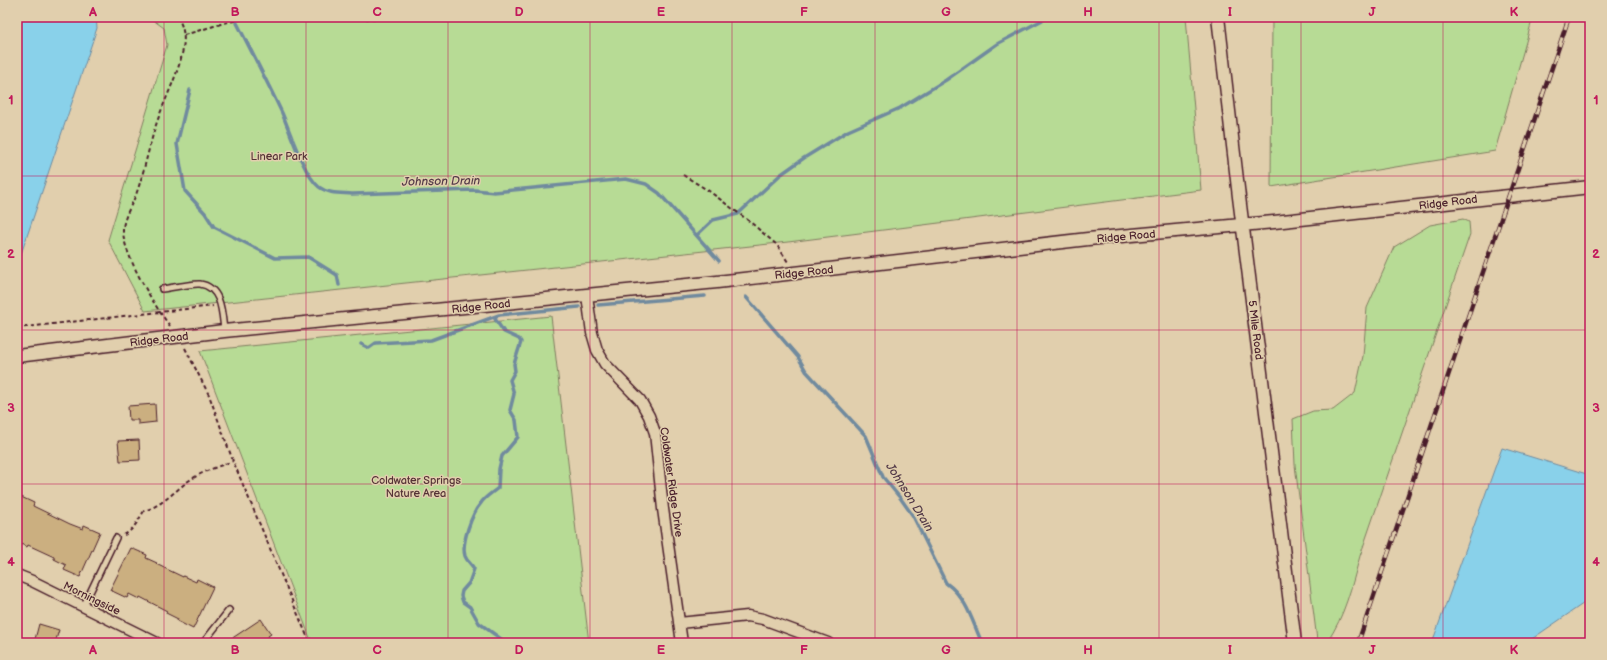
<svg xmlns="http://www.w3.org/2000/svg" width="1607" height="660" font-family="'Balsamiq Sans',sans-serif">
<rect width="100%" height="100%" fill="#e1cfad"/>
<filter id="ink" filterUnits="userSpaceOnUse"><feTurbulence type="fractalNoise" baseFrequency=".025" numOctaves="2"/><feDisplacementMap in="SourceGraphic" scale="8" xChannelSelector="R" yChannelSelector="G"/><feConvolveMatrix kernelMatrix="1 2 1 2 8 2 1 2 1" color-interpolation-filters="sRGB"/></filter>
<g filter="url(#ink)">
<!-- green -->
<path fill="#b7db95" stroke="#807d60" d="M149,17H1186L1201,190L788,242L145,311L108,240L167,45L164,28Z
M1272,17H1533L1495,151L1271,187Z
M1463,219L1469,222L1470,234L1360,556C1352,585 1345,616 1327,642L1317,640L1295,465L1293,419L1313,411L1333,410L1355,393L1363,356L1367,308L1394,247L1430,225Z
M551,316L589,643H312L200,351Z"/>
<!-- water -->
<path fill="#89d1ea" stroke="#708a9e" d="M17,17H96L97,28L21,254L17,259Z
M1502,448L1590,475V599L1526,643H1432Z"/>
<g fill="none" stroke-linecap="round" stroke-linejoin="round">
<!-- stream -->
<path stroke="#708a9e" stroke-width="3.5" d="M234,17C250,49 267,81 282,113C290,132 304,175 319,187C328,194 341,193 352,194L475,190L494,192L626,179L646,184L659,193L719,261
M190,90L177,144L185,191L205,213L214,227L275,258L308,257L337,275L339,285
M697,235L713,220L738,214L780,175L804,158L848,131L900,108L946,80L997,44L1048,17
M746,297L798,357L806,371L866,436L883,477L901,499L913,516L946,583C967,598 972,621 982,643
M598,305L705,296
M497,316L495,319L504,332L519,339L521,342L514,364L515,371L510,380L514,394L510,410L516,420L518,437L502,456L499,469L498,488C492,493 485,497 481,503C472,513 461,543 465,556C467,562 472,564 474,569L469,583L462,591L461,596L463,602L470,607L479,623L501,639L502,643
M361,344L369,348L376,343L431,340L499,315L579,307"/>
</g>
<!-- building -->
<path fill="#cbaf80" stroke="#4a1f2b" d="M155,404L156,422L138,424V420H129L128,406Z
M139,440L140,460L120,461L118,441Z
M17,495L34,503L33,506L70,524L83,529L84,525L100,532L80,577L64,570L66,565L54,559V557L28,545L27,547L17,542Z
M131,548L147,555L146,558L157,563L156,564L183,577V576L196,582L197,579L213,587L193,629L177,621L178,619L166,613L167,611L140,597L139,599L129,594L127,598L110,590Z
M261,619L271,634L268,636L272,643H225Z
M39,624L59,630L55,643H34Z"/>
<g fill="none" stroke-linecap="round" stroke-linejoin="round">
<defs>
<path id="service" d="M162,289C172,288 192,283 200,284C222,287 222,314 224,330
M83,607L116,538
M203,643L229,610"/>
<path id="minor" d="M587,295L592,333L597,350L605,364L640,400L649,416L655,433L663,509L682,643
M17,575L32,581L157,643
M679,623L748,616L763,619L828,643"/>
<path id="tertiary" d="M1218,17L1239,197L1295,643
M17,356L224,331L717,282L1088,239L1274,222L1590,187"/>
</defs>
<!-- service casing -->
<use href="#service" stroke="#4a1f2b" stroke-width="8"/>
<!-- minor casing -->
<use href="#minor" stroke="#4a1f2b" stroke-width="13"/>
<!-- tertiary casing -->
<use href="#tertiary" stroke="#4a1f2b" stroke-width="15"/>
<!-- path -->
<path stroke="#4a1f2b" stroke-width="2" stroke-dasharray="4 3" stroke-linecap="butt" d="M359,17L360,19L413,17
M184,35L224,23L243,19L248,17
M683,175L709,191L749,221L777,245L788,262
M170,326C155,307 122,253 123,229C124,215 134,202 138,189C145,168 149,146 156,125C163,103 177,77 182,54C185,41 185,28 177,17
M17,328L213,306
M185,348L209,395L233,461L310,643
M124,535C134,530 138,520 144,511C161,506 173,493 187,482C201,472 217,467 233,461"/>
<!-- service -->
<use href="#service" stroke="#e1cfad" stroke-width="5"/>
<!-- minor -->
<use href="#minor" stroke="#e1cfad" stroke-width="10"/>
<!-- tertiary -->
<use href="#tertiary" stroke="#e1cfad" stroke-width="12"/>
<defs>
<path id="rail" d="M1358,643L1569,17"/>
</defs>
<!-- rail casing -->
<use href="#rail" stroke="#4a1f2b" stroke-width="4.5"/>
<!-- rail -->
<use href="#rail" stroke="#e1cfad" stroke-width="3" stroke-dasharray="9" stroke-linecap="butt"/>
</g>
</g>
<!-- grid -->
<path fill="none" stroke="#c2185b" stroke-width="1" stroke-opacity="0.55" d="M164,17V643M306,17V643M448,17V643M590,17V643M732,17V643M875,17V643M1017,17V643M1159,17V643M1301,17V643M1443,17V643M17,176H1590M17,330H1590M17,484H1590"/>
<g text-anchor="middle" stroke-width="3" stroke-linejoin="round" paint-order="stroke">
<!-- park labels -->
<g font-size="11" fill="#553236" stroke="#e1cfad">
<text x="279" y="160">Linear Park</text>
<text x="416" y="484">Coldwater Springs<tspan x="416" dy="13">Nature Area</tspan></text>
</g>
<!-- street labels -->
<g font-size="11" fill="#4a1f2b" stroke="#e1cfad">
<text transform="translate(1448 202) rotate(-7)" y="4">Ridge Road</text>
<text transform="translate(1126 236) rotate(-5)" y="4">Ridge Road</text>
<text transform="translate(804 272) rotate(-6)" y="4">Ridge Road</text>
<text transform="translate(481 306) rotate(-6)" y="4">Ridge Road</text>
<text transform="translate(1256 330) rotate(83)" y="4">5 Mile Road</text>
<text transform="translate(159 339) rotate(-7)" y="4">Ridge Road</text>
<text transform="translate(672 482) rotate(82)" y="4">Coldwater Ridge Drive</text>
<text transform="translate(92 598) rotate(26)" y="4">Morningside</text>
</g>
<!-- water labels -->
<g font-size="12" font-style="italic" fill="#533a48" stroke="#e1cfad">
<text transform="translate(441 181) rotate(-1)" y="4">Johnson Drain</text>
<text transform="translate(910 497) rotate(58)" y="4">Johnson Drain</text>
</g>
</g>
<!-- margin -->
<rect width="1607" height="660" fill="none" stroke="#e1cfad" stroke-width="44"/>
<rect x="22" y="22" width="1563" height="616" fill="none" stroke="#c2185b" stroke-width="1.5"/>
<g font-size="13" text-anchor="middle" font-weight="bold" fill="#c2185b">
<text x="93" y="16">A</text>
<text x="235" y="16">B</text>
<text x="377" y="16">C</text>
<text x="519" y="16">D</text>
<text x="661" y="16">E</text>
<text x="804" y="16">F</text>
<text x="946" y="16">G</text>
<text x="1088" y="16">H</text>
<text x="1230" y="16">I</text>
<text x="1372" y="16">J</text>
<text x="1514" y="16">K</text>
<text x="11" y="104">1</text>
<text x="1596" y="104">1</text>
<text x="11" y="258">2</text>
<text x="1596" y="258">2</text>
<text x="11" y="412">3</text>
<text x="1596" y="412">3</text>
<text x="11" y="566">4</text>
<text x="1596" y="566">4</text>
<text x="93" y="654">A</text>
<text x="235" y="654">B</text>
<text x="377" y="654">C</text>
<text x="519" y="654">D</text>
<text x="661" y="654">E</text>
<text x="804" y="654">F</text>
<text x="946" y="654">G</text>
<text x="1088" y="654">H</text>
<text x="1230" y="654">I</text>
<text x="1372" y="654">J</text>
<text x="1514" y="654">K</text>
</g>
</svg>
